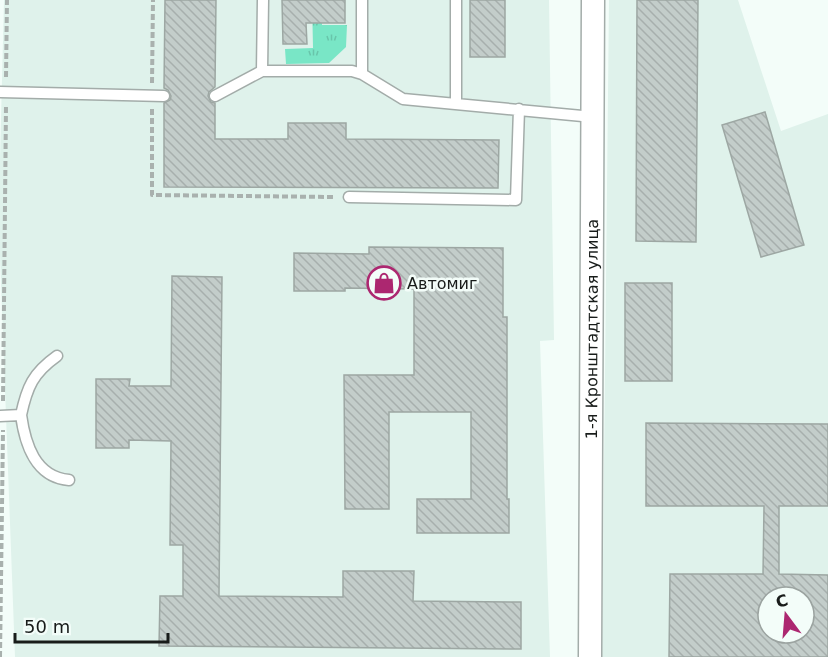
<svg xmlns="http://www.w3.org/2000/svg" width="828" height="657" font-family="'DejaVu Sans',sans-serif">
<defs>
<pattern id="grass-tufts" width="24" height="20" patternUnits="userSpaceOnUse" patternTransform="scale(1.5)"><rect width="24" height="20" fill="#79e6c6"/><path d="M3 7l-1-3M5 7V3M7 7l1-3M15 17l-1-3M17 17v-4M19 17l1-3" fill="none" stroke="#68c5aa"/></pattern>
<pattern id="building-back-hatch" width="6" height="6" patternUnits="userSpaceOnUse" patternTransform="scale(1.5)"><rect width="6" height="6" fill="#c3cdca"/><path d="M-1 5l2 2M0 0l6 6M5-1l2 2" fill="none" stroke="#a7afad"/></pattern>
</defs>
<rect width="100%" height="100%" fill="#f3fdf9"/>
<!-- built -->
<path fill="#dff2eb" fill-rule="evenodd" d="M4,0H549L554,340L540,341L550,657H15L0,255V159Z
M609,0H738L781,131L828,114V657H602ZM768,597H804V633H768Z"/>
<!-- grass -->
<path fill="url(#grass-tufts)" d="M312,0H321L322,25H347L346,47L329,63L286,64L285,49L313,48Z"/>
<!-- building -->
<path fill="url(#building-back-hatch)" stroke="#9da7a3" stroke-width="1.5" fill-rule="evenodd" d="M165,0H216L215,87L209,92L208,96L211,102L215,103V139H288V123H346V139L499,140L498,188L164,187V103L170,100L171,96L168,90L164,88Z
M282,0H345V23H306L307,44H283Z
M470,0H505V57H470Z
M637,0H698L696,242L636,241Z
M765,112L804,245L761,257L722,125Z
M369,247L503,248V317H507V499H509V533H417V499H471V412H389V509H345L344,375H414V289L345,288V291H294V253L369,254Z
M172,276L222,277L219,596L343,597V571H414L413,601L521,602V649L159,646L160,596H183V545H170L171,441L129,440V448H96V379H130L129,386H171Z
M625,283H672V381H625Z
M646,423L828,424V506H779V574L828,575V657H669L670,574H763L764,506H646ZM768,597H804V633H768Z"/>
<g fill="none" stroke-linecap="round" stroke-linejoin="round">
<defs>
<path id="service" d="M456,0V103
M262,71L263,0
M362,74V0
M0,92L164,96
M215,96L262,71H352L362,74L403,99L593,117
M349,197L516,200L519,109
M21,415C27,387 33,373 57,356
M0,416L21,415C25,444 35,477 69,480"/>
<g id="minor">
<path id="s1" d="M590,657L593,0"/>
</g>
</defs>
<!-- service casing -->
<use href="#service" stroke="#a3aca9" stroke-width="13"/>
<!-- minor casing -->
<use href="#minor" stroke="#a3aca9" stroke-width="25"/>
<!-- path -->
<path stroke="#a9b1ae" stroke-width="4" stroke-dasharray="6 3" stroke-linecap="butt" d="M6,77L7,0
M152,83L153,0
M152,109V195L334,197
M3,401L6,106
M0,657L3,430"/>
<!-- service -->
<use href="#service" stroke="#fff" stroke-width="10"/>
<!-- minor -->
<use href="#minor" stroke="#fff" stroke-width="22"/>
</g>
<!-- icons -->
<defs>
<symbol id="shop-ring" viewBox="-11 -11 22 22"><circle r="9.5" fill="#f3fdf9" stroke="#ac2770" stroke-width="1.5"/><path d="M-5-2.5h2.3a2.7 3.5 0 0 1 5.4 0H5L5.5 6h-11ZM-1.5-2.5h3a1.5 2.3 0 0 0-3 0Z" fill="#ac2770"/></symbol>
</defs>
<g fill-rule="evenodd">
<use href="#shop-ring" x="365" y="264" width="38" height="38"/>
</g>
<g text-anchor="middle" stroke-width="5" stroke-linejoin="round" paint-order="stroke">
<!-- poi labels -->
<g font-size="16" fill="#181c1a" stroke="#f3fdf9" text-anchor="start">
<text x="407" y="289">Автомиг</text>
</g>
<!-- street labels -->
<g font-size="16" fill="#181c1a" stroke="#f3fdf9">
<text dy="6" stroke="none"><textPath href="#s1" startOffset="328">1-я Кронштадтская улица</textPath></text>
</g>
</g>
<!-- north arrow -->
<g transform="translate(786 615) rotate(344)"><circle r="28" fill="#f3fdf9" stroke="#9ba3a0" stroke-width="1.5"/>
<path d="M0-4.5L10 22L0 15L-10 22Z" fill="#ac2770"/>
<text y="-9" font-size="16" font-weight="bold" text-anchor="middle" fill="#181c1a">С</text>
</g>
<!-- scale -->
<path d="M15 633v9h153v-9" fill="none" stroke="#181c1a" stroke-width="3"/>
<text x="24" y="633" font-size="18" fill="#181c1a" stroke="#f3fdf9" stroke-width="4.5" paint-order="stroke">50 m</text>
</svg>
